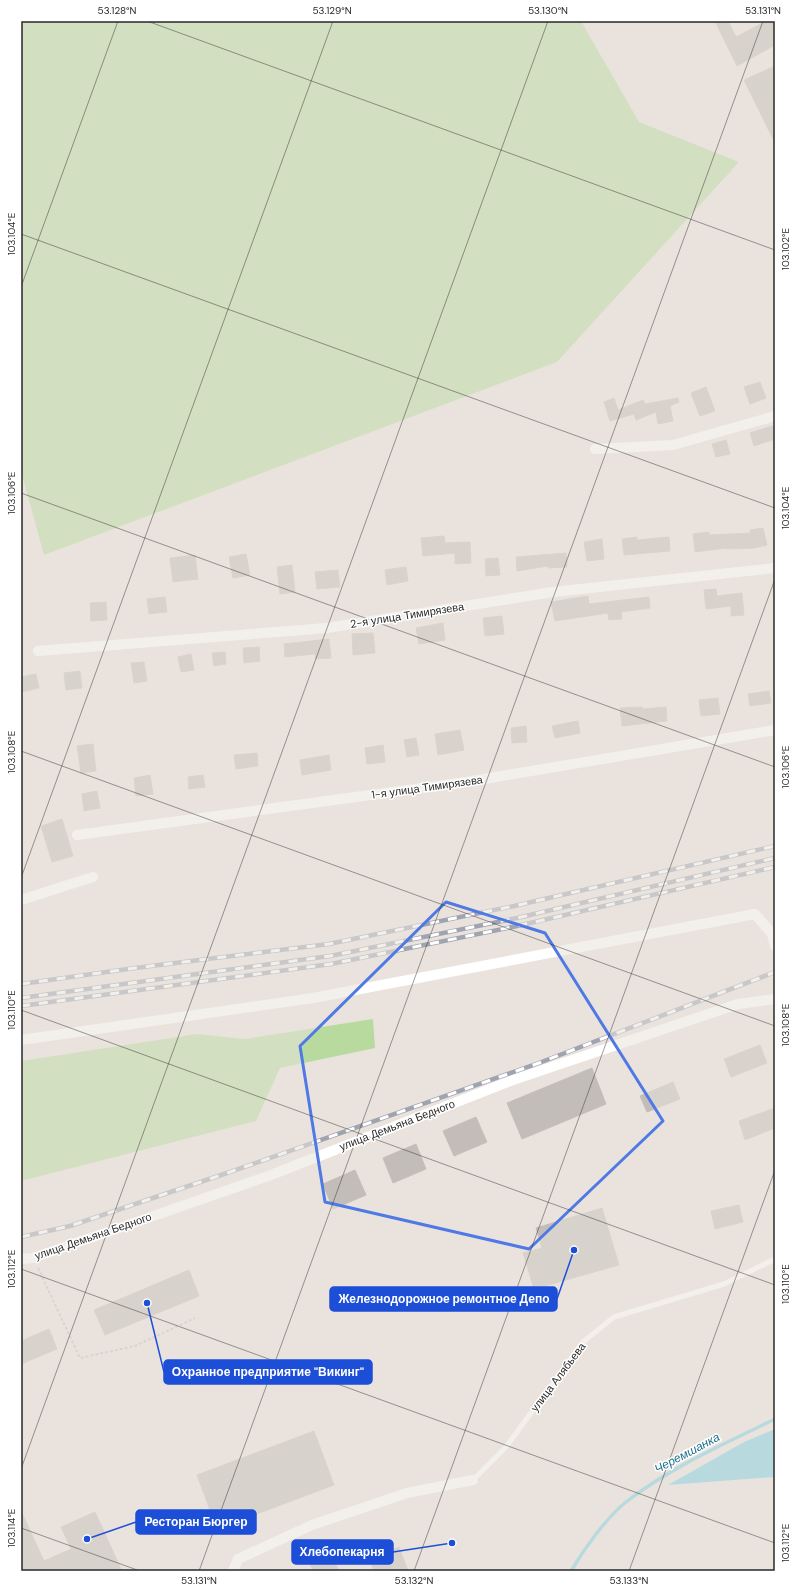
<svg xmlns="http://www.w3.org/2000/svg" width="796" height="1592" font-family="'DM Sans',sans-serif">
<rect width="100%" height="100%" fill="#eae3dd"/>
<!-- green -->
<path fill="#b9da9f" d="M21,21H581L639,122L739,162L557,362L44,555L21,471Z
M373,1019L375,1048L280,1068L256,1121L21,1181V1061L197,1034L245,1039Z"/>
<!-- water -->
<path fill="#7ccfe0" d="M775,1429V1477L668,1485L744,1442Z"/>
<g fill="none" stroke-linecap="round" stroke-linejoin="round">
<!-- stream -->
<path stroke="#7ccfe0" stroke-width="3.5" d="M571,1571C584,1549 606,1518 626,1502C671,1467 724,1444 775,1419"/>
</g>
<!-- building -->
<path fill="#c2bdb9" stroke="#c5bfb7" d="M715,21H728L736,37L766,21H775V45L737,66Z
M775,66V143L744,80Z
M760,382L766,398L750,404L744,387Z
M706,387L715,411L700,416L691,393Z
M614,398L618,410L643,400L645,404L678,398L679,402L670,406L673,421L658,424L656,412L636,420L634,414L610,421L604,402Z
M772,426L775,439L754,446L750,433Z
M726,440L730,454L716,457L712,444Z
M763,528L767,545L754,548L726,549V548L695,552L693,534L709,532V535L751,533L750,530Z
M444,536L445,543L470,542L471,563L455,564V553L423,556L421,538Z
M637,537V540L669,537L670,551L624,555L622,539Z
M602,539L604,559L587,561L584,542Z
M566,553L567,567L548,568V566L517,571L516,557Z
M246,554L250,575L233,578L229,557Z
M195,555L198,579L173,582L170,558Z
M498,558L500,575L486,576L485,559Z
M292,565L295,592L280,594L277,567Z
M406,567L408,581L387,585L385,570Z
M338,570L340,587L317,589L315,572Z
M716,589L717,596L742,593L744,615L731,616V606L706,609L704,590Z
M588,596L589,604L649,597L650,608L621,612L622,619L609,620L608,613L555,621L551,602Z
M165,597L167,612L149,614L147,599Z
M106,602L107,620L91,621L90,603Z
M502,616L504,634L485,636L483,618Z
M443,623L445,640L419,644L416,628Z
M373,633L375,653L353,655L352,634Z
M329,639L331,658L316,659L315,654L285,657L284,644Z
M259,647L260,661L244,663L243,648Z
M225,652L226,664L214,666L212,653Z
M191,654L194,670L181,672L178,657Z
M144,662L147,681L134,683L131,663Z
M80,671L82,688L66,690L64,673Z
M36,674L39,688L21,692V677Z
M769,691L771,703L750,706L748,694Z
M718,698L720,714L701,716L699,700Z
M642,707L643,709L666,707L667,721L622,726L620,708Z
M578,721L580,733L555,738L552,726Z
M526,726L527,742L512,743L511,728Z
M460,730L464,750L438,755L435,734Z
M416,738L419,755L407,757L404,740Z
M93,744L96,771L81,773L77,746Z
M383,745L385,762L367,764L365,748Z
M257,753L258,766L236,769L234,755Z
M329,755L331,770L302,775L300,760Z
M150,775L153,794L136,796L134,778Z
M203,775L205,787L189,789L188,777Z
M97,791L100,808L84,811L82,794Z
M62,819L73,856L52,862L41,826Z
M760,1045L767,1063L731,1077L724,1059Z
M592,1068L606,1104L522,1139L507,1103Z
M673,1082L680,1099L647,1112L640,1096Z
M775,1108V1128L745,1140L739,1121Z
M476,1117L487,1142L454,1156L443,1131Z
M416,1144L426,1169L393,1183L383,1158Z
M355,1170L366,1195L333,1209L323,1184Z
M739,1205L743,1222L715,1229L711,1211Z
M602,1208L619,1265L534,1289L523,1253L542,1248L536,1228Z
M189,1270L199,1296L105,1335L94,1310Z
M49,1329L57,1349L21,1364V1341Z
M314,1431L334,1485L217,1529L197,1475Z
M21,1511L44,1561L71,1549L61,1527L95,1512L122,1571H21Z
M399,1547L408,1571H374L369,1559Z
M329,1549L339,1571H313L308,1559Z"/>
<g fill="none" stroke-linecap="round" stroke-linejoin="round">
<!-- path -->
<path stroke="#c3c3c3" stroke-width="2" stroke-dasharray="3 2" stroke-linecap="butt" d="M38,1268L80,1358L135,1346L195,1318"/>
<!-- service -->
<path stroke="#fff" stroke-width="5" d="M473,1480L506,1447L583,1342L614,1317L724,1284L775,1259"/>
<!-- minor -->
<path stroke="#fff" stroke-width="10" d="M595,449L673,445L775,416
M38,651L327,628L553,592L775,568
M77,835L466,782L775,730
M21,900L93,877
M21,1040L313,998L755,914L772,934L775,946
M21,1259L33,1258L271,1175L513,1080L738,1004L775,999
M233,1571L238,1559L312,1525L407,1493L473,1480"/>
<defs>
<path id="rail" d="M21,984L135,968L329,944L514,906L775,846
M21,998L330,956L517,918L775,858
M21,1006L331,964L517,926L775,867
M21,1237L70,1226L230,1172L539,1063L775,972"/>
</defs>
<!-- rail casing -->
<use href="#rail" stroke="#a0a4b1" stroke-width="4.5"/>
<!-- rail -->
<use href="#rail" stroke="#fff" stroke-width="3" stroke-dasharray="9" stroke-linecap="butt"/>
</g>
<!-- marked area -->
<path d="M0 0H796V1592H0ZM446,902L545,933L663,1121L529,1249L325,1202L300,1046Z" fill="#eae3dd" fill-opacity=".55" fill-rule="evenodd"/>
<path fill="none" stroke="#4f79e5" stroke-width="3" stroke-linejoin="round" d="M446,902L545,933L663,1121L529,1249L325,1202L300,1046Z"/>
<!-- ticks -->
<path fill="none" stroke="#292929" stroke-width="1" stroke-opacity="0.45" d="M147,21L775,250M21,234L775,508M21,287L118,21M21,493L775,767M21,751L775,1026M21,878L333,21M21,1010L775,1285M21,1269L775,1543M21,1469L548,21M21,1528L140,1571M199,1571L763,21M414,1571L775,579M629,1571L775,1170"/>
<g text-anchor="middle" stroke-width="3" stroke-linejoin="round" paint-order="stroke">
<!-- street labels -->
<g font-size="11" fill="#292929" stroke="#fff">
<text transform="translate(407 615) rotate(-9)" y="4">2-я улица Тимирязева</text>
<text transform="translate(427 787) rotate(-8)" y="4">1-я улица Тимирязева</text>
<text transform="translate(397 1125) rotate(-21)" y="4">улица Демьяна Бедного</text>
<text transform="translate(93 1236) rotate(-19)" y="4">улица Демьяна Бедного</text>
<text transform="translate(558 1377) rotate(-53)" y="4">улица Алябьева</text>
</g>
<!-- water labels -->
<g font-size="12" font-style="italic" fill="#1d6f8a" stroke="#fff">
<text transform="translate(687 1453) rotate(-28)" y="4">Черемшанка</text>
</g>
</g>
<!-- callouts -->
<path fill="none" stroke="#1d4ed8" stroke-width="1.5" d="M574 1250L557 1299M147 1303L164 1372M87 1539L136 1522M452 1543L393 1552"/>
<g fill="#1d4ed8" stroke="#fff" stroke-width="1.5">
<circle cx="574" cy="1250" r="4"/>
<circle cx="147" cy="1303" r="4"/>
<circle cx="87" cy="1539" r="4"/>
<circle cx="452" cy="1543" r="4"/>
</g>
<g fill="#1d4ed8" stroke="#1d4ed8" stroke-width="1.5">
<rect x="330" y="1287" width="227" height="24" rx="4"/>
<rect x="164" y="1360" width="208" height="24" rx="4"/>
<rect x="136" y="1510" width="120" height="24" rx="4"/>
<rect x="292" y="1540" width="101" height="24" rx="4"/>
</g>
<g font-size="12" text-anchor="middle" font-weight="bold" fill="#fff">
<text x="444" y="1303">Железнодорожное ремонтное Депо</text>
<text x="268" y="1376">Охранное предприятие "Викинг"</text>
<text x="196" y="1526">Ресторан Бюргер</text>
<text x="342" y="1556">Хлебопекарня</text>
</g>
<!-- border -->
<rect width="796" height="1592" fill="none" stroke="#ffffff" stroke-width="44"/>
<rect x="22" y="22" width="752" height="1548" fill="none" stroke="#292929" stroke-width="1.5"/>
<g font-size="10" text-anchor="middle" fill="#292929">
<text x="117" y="14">53.128°N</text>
<text x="332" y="14">53.129°N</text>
<text x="548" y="14">53.130°N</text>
<text x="763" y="14">53.131°N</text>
<text transform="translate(11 234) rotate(-90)" y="4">103.104°E</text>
<text transform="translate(785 249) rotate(-90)" y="4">103.102°E</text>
<text transform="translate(11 493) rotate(-90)" y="4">103.106°E</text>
<text transform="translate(785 508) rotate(-90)" y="4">103.104°E</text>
<text transform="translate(11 752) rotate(-90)" y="4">103.108°E</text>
<text transform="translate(785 767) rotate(-90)" y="4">103.106°E</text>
<text transform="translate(11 1010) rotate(-90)" y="4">103.110°E</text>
<text transform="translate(785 1025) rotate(-90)" y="4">103.108°E</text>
<text transform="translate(11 1269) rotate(-90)" y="4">103.112°E</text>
<text transform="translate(785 1284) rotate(-90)" y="4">103.110°E</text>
<text transform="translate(11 1528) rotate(-90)" y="4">103.114°E</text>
<text transform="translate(785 1543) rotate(-90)" y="4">103.112°E</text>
<text x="199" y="1584">53.131°N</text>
<text x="414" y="1584">53.132°N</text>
<text x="629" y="1584">53.133°N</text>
</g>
</svg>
